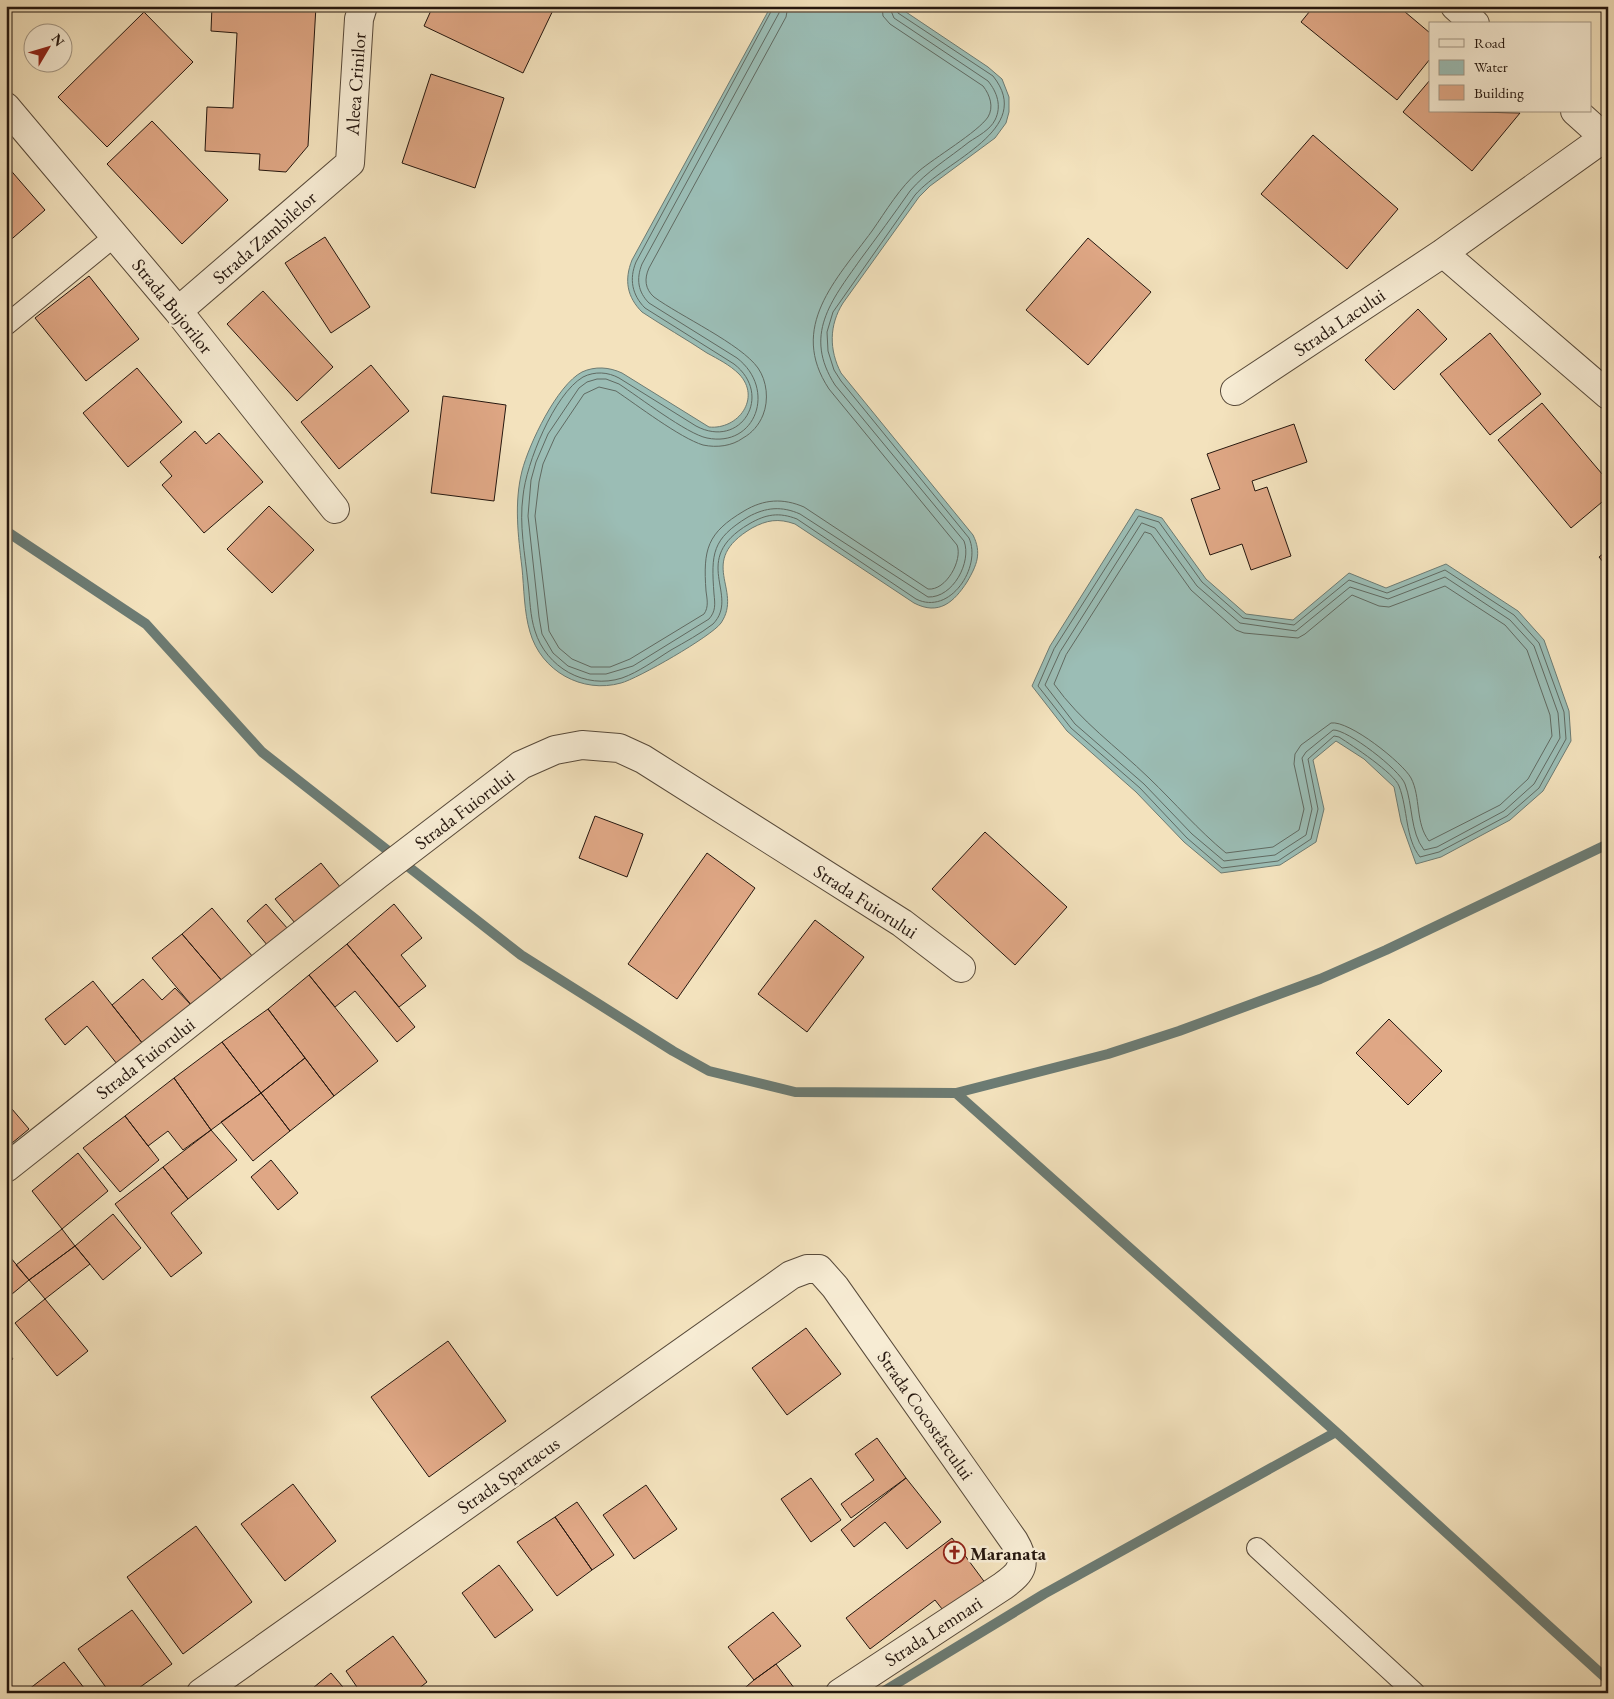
<svg xmlns="http://www.w3.org/2000/svg" width="1614" height="1699" font-family="'EB Garamond',serif">
<rect width="100%" height="100%" fill="#f3e2bd"/>
<filter id="stains"><feTurbulence type="fractalNoise" baseFrequency=".004" numOctaves="4"/><feColorMatrix values="0 0 0 0 .2 0 0 0 0 .09 0 0 0 0 .02 0 0 0 .5 -.17"/></filter>
<radialGradient id="worn" r=".72"><stop offset=".6" stop-color="#630" stop-opacity="0"/><stop offset="1" stop-color="#630" stop-opacity=".3"/></radialGradient>
<!-- water -->
<path fill="#9bbdb5" stroke="#6c7b73" d="M771,6H897L988,67L1002,79L1009,97V112L1006,123L995,138L930,186L919,197L843,303C829,325 829,350 841,373L973,535C982,553 977,565 967,582C954,602 939,616 914,603L795,524C778,518 767,520 752,528C695,562 744,589 721,623C712,636 637,679 621,683C582,694 541,671 530,632C524,612 524,588 522,568C518,535 514,503 522,471C529,444 557,385 582,372C595,366 609,367 622,373L709,427C738,430 762,398 739,374C730,365 718,359 707,353C686,339 663,326 642,312C627,297 624,280 632,260Z
M1136,509L1162,518L1206,579L1246,614L1293,620L1349,573L1386,588L1446,564L1518,611L1544,640L1569,711L1571,741L1543,791L1510,820L1441,857L1416,864L1401,822L1394,787L1364,759L1336,741L1313,760L1324,809L1316,842L1280,865L1221,873L1184,842L1136,792L1067,731L1032,686L1050,646Z"/>
<g fill="none" stroke-linecap="round" stroke-linejoin="round">
<!-- shore -->
<path stroke="#606a62" stroke-width="1" d="M774,6L636,262C629,279 632,295 645,308L734,364C774,395 741,450 696,426L619,378C608,372 595,371 583,377C554,394 526,464 523,496C519,525 525,554 528,583C530,599 530,616 535,631C546,667 585,690 622,678C639,672 655,660 671,650C685,642 700,634 713,624C741,595 688,560 749,524C766,514 779,512 797,519L916,599C950,616 982,567 969,538L841,381L834,370L828,351L827,332L833,312L915,195C945,160 1036,130 993,76L898,13L895,6
M781,6L779,13L642,264C636,279 638,292 649,303L737,358C777,389 756,448 707,438C687,434 639,397 619,384L606,379H597L587,382L579,388L548,434L536,462L531,480L528,516L539,617L542,634L553,653L568,666L590,674H606L633,666L709,619C716,611 715,604 714,594C711,553 712,539 748,517C766,507 782,506 800,514L928,597C953,598 972,562 964,541L835,385C803,335 831,301 860,260C877,237 894,214 910,191C926,172 949,158 969,142C978,136 990,130 995,120C1002,106 997,92 988,81L894,18L889,6
M788,6L786,17L649,268C644,279 645,289 654,297C680,316 741,344 758,368C767,381 769,400 763,415C759,425 752,433 743,438C732,446 717,448 703,445C680,438 637,405 616,391L599,387L584,394L555,437L543,464L539,482L535,516L549,631L559,648L572,659L591,667H610L630,659L704,614C709,607 707,599 706,591C703,549 707,533 744,511C764,499 783,498 804,507L928,589C946,591 963,560 957,545L829,389C788,327 836,280 872,231C886,211 900,187 919,171C934,158 978,132 988,117C994,107 990,95 983,86L890,24L883,16L882,6
M1139,516L1159,522L1202,582L1243,618L1294,625L1349,580L1387,593L1445,570L1514,615L1539,643L1564,712L1566,739L1539,788L1507,816L1439,852L1420,857C1405,838 1408,809 1399,786C1394,773 1353,746 1339,737L1334,736L1308,759L1318,809L1311,839L1278,861L1222,868L1187,838L1140,788L1071,728L1038,686L1054,649Z
M1142,523L1155,528L1197,586L1240,623L1296,631L1350,587L1388,599L1445,577L1510,620L1534,646L1558,713L1560,738L1534,784L1504,811L1437,847L1424,850C1410,832 1413,805 1405,784C1400,770 1347,729 1333,730L1306,752L1302,758L1312,809L1306,835L1275,855L1224,861L1192,834L1144,784L1075,724L1045,685L1060,652Z
M1145,532L1151,534L1191,590L1236,630L1244,633L1298,638L1305,634L1352,595L1379,606L1389,607L1445,586L1505,625L1527,650L1550,715L1552,736L1528,779L1500,805L1429,841C1415,823 1421,797 1411,778C1403,763 1349,720 1331,723L1301,745L1295,754L1294,764L1304,809L1299,830L1273,847L1226,853C1198,830 1175,803 1149,778C1116,746 1081,722 1054,684L1066,655Z"/>
<!-- stream -->
<path stroke="#6c7b73" stroke-width="10" d="M6,531L146,624L262,752L521,955L673,1051L709,1071L795,1092L956,1093L1108,1054L1179,1031L1320,979L1386,950L1608,844
M956,1093L1336,1432L1608,1680
M881,1693L1044,1594L1336,1432"/>
</g>
<!-- building -->
<path fill="#dfa785" stroke="#25170f" d="M212,6H316L308,146L286,172L259,170L260,154L205,151L207,107L233,108L237,33L211,31Z
M433,6H555L523,73L424,26Z
M1314,6H1398L1430,33V59L1397,100L1301,22Z
M144,12L193,62L107,147L58,97Z
M431,74L504,98L475,188L402,163Z
M1430,80V111L1520,113L1472,171L1403,112Z
M152,121L228,200L182,244L107,164Z
M1313,135L1398,209L1347,269L1261,194Z
M7,166L45,210L6,244V167Z
M325,237L370,307L331,333L285,263Z
M1088,238L1151,292L1088,365L1026,310Z
M89,276L139,339L86,381L35,318Z
M263,291L333,367L297,401L227,324Z
M1418,309L1447,339L1394,390L1365,360Z
M1490,333L1541,394L1490,435L1440,374Z
M371,365L409,411L339,469L301,422Z
M137,368L182,422L128,467L83,413Z
M443,396L506,405L494,501L431,493Z
M1542,403L1608,481V497L1571,528L1498,440Z
M1294,424L1307,462L1252,481L1255,491L1267,487L1291,556L1251,570L1242,544L1210,555L1191,499L1220,489L1207,454Z
M195,431L206,444L219,433L263,482L204,533L162,485L172,476L160,462Z
M269,506L314,550L272,593L227,549Z
M1608,550V568L1599,557Z
M595,816L643,834L627,877L579,858Z
M985,832L1067,907L1015,965L932,889Z
M707,853L755,888L677,999L628,964Z
M321,863L341,888L295,923L275,899Z
M266,904L288,929L268,946L247,921Z
M394,904L422,938L401,955L426,986L399,1007L347,944Z
M212,908L253,957L223,982L182,934Z
M815,920L864,957L807,1032L758,994Z
M182,934L223,982L193,1007L152,958Z
M347,944L415,1027L397,1042L355,991L335,1007L309,975Z
M309,975L378,1061L334,1096L268,1009Z
M143,979L162,1000L175,988L193,1007L147,1049L112,1005Z
M93,981L147,1049L121,1069L87,1026L65,1045L45,1019Z
M268,1009L305,1058L261,1093L222,1042Z
M1389,1019L1442,1071L1408,1105L1356,1053Z
M222,1042L261,1093L211,1130L174,1078Z
M305,1058L334,1096L290,1131L261,1093Z
M174,1078L211,1130L183,1150L168,1131L148,1146L125,1116Z
M261,1093L290,1131L253,1161L221,1122Z
M6,1102L29,1129L6,1148Z
M125,1116L159,1160L120,1192L83,1148Z
M211,1130L237,1160L188,1199L163,1167Z
M78,1153L108,1191L62,1229L32,1191Z
M271,1160L298,1193L278,1210L251,1177Z
M163,1167L188,1199L171,1213L202,1253L171,1277L115,1204Z
M113,1214L141,1248L103,1280L75,1246Z
M62,1229L75,1246L29,1280L16,1265Z
M75,1246L90,1264L45,1299L29,1280Z
M6,1252L29,1280L6,1299Z
M45,1299L88,1351L57,1376L15,1323Z
M806,1328L841,1374L787,1415L752,1368Z
M448,1341L506,1421L429,1477L371,1397Z
M6,1350L13,1359L6,1365Z
M877,1438L906,1478L851,1518L841,1504L874,1480L855,1454Z
M811,1478L841,1520L811,1542L781,1499Z
M906,1478L941,1522L907,1549L885,1522L854,1547L841,1530Z
M293,1484L336,1541L285,1581L241,1524Z
M646,1485L677,1529L634,1559L603,1515Z
M577,1502L614,1555L592,1570L555,1517Z
M555,1517L592,1570L557,1596L517,1542Z
M196,1526L252,1602L183,1654L127,1577Z
M952,1538L986,1584L946,1614L935,1600L870,1649L846,1618Z
M499,1565L533,1610L495,1638L462,1593Z
M132,1610L172,1664L132,1693H110L78,1649Z
M773,1612L801,1646L754,1680L728,1647Z
M393,1636L427,1682L413,1693H361L346,1671Z
M64,1662L88,1693H24Z
M776,1664L798,1693H739L754,1680Z
M331,1673L348,1693H307Z"/>
<g fill="none" stroke-linecap="round" stroke-linejoin="round">
<defs>
<path id="lane" d="M6,325L115,236
M1257,1548L1415,1693"/>
<path id="street" d="M1455,6L1475,24
M6,107L178,311L335,509
M1575,111L1605,138
M1443,253L1608,395
M178,311L350,163L359,19L363,6
M1235,391L1443,253L1608,135
M6,1168L377,875L521,765L555,750L582,745L619,748L643,759L902,923L961,968
M201,1693L791,1275L807,1269H819L835,1287L1014,1541C1027,1563 1024,1571 1003,1586L840,1693"/>
</defs>
<!-- lane casing -->
<use href="#lane" stroke="#584a3a" stroke-width="22"/>
<!-- street casing -->
<use href="#street" stroke="#584a3a" stroke-width="30"/>
<!-- lane -->
<use href="#lane" stroke="#f7ecd4" stroke-width="20"/>
<!-- street -->
<use href="#street" stroke="#f7ecd4" stroke-width="28"/>
</g>
<!-- icons -->
<defs>
<symbol id="church-ring" viewBox="-11 -11 22 22"><circle r="9.5" fill="#f7ecd4" stroke="#8f2418" stroke-width="1.5"/><path d="M-1.2-6h2.4v3.5h3.3v2.4h-3.3V6h-2.4V-.1h-3.3v-2.4h3.3Z" fill="#8f2418"/></symbol>
</defs>
<g fill-rule="evenodd">
<use href="#church-ring" x="942" y="1540" width="25" height="25"/>
</g>
<g text-anchor="middle" stroke-width="5" stroke-linejoin="round" paint-order="stroke">
<!-- street labels -->
<g font-size="19" fill="#25170f" stroke="#f7ecd4">
<text transform="translate(355 84) rotate(-86)" y="7">Aleea Crinilor</text>
<text transform="translate(264 237) rotate(-41)" y="7">Strada Zambilelor</text>
<text transform="translate(173 306) rotate(51)" y="7">Strada Bujorilor</text>
<text transform="translate(1339 322) rotate(-34)" y="7">Strada Lacului</text>
<text transform="translate(464 809) rotate(-37)" y="7">Strada Fuiorului</text>
<text transform="translate(866 901) rotate(33)" y="7">Strada Fuiorului</text>
<text transform="translate(145 1058) rotate(-38)" y="7">Strada Fuiorului</text>
<text transform="translate(926 1415) rotate(55)" y="7">Strada Cocostârcului</text>
<text transform="translate(508 1475) rotate(-35)" y="7">Strada Spartacus</text>
<text transform="translate(933 1631) rotate(-33)" y="7">Strada Lemnari</text>
</g>
<!-- poi labels -->
<g font-size="19" font-weight="bold" fill="#25170f" stroke="#f7ecd4" text-anchor="start">
<text x="970" y="1560">Maranata</text>
</g>
</g>
<!-- margin -->
<rect width="1614" height="1699" fill="none" stroke="#f3e2bd" stroke-width="25"/>
<rect x="8" y="8" width="1599" height="1684" fill="none" stroke="#25170f" stroke-width="2.5"/>
<rect x="12" y="12" width="1589" height="1674" fill="none" stroke="#25170f"/>
<!-- legend -->
<rect x="1429" y="22" width="162" height="90" fill="#f7ecd4" stroke="#a39785"/>
<rect x="1439" y="39" width="25" height="8" fill="#f7ecd4" stroke="#a39785"/>
<text x="1474" y="48" font-size="15" fill="#25170f">Road</text>
<rect x="1439" y="60" width="25" height="15" fill="#9bbdb5" stroke="#a39785"/>
<text x="1474" y="72" font-size="15" fill="#25170f">Water</text>
<rect x="1439" y="85" width="25" height="15" fill="#dfa785" stroke="#a39785"/>
<text x="1474" y="98" font-size="15" fill="#25170f">Building</text>
<!-- north arrow -->
<g transform="translate(48 48) rotate(52)"><circle r="24" fill="#f7ecd4" stroke="#a39785"/>
<path d="M0-4L9 19L0 12L-9 19Z" fill="#8f2418"/>
<text y="-8" font-size="14" font-weight="bold" text-anchor="middle" fill="#25170f">N</text>
</g>
<rect width="100%" height="100%" filter="url(#stains)"/>
<rect width="100%" height="100%" fill="url(#worn)"/>
</svg>
